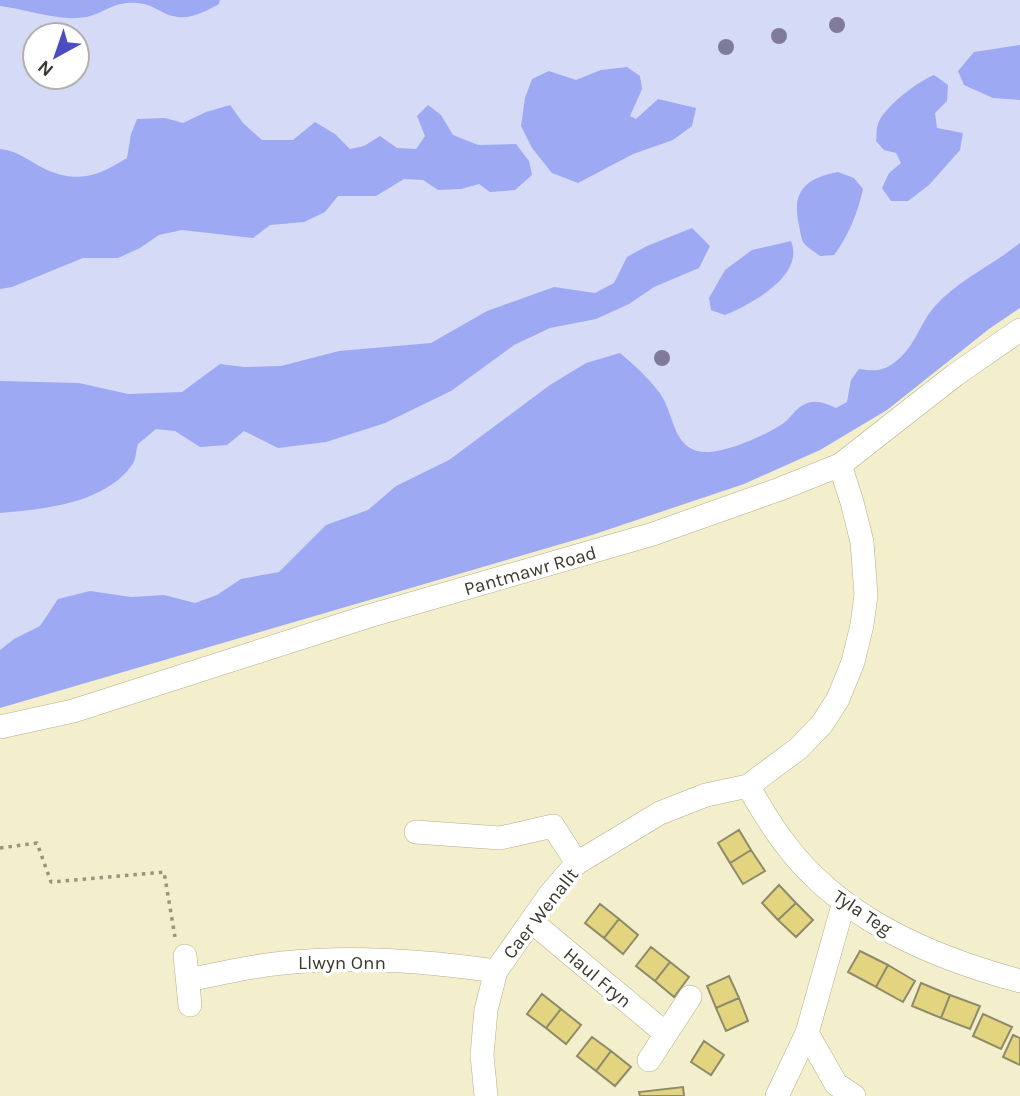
<svg xmlns="http://www.w3.org/2000/svg" width="1020" height="1096" font-family="Karla,sans-serif">
<rect width="100%" height="100%" fill="#f3eecc"/>
<!-- green -->
<path fill="#d5daf7" fill-rule="evenodd" d="M0,0H1020V284L846,415L0,671ZM35,35H77V77H35Z"/>
<!-- forest -->
<path fill="#9ea9f3" d="M0,0H220L219,4C206,11 189,21 173,16C159,13 156,5 138,3C112,1 106,13 86,17C59,22 27,9 0,6Z
M1020,45V100L993,98L964,85L958,71L974,52Z
M627,67L640,76L642,89L630,116L636,119L658,99L696,108L692,126L673,140L633,154L578,183L552,173L532,148L521,126L525,98L532,79L549,71L576,80L601,70Z
M934,75L948,85L947,101L935,113L937,128L963,133L960,150L929,185L908,201H891L882,188L889,173L901,163L896,153L884,150L876,141C877,136 876,129 878,124C883,108 918,81 934,75Z
M230,105L243,123L262,140H293L315,122L335,134L350,149L364,146L380,136L397,148L416,149L425,136L417,116L428,105L441,115L453,135L478,145L516,144L529,161L532,175L515,190L490,192L479,184L461,189L438,190L423,180L404,179L376,196H338L325,212L304,222L270,225L253,238L182,230L159,235L140,248L118,258H83L12,287L0,289V149C18,151 29,161 45,169C78,184 98,176 127,158L131,134L137,119L165,118L183,123L206,112Z
M838,172L854,178L863,189C858,212 848,237 834,255L820,256C815,252 806,247 803,242C801,238 800,230 799,225C791,191 806,178 838,172Z
M692,228L710,246L699,268L654,287L629,304L596,319L550,328L514,345L451,391L385,423L326,442L278,448L244,431L227,445L200,447L175,431L156,429L138,444C136,450 136,460 132,465C104,504 44,509 0,513V381L79,383L128,394L182,392L220,364L244,367L281,366L339,351L431,343L487,311L554,287L595,293L614,283L627,257L647,246Z
M791,241C805,276 751,304 725,315L711,310L709,298L725,270L752,250Z
M1020,243V308L989,329L887,410L820,450L744,484L592,535L0,708V650L14,639L40,626L58,599L90,591L131,597L164,595L195,603L217,595L241,579L279,572L326,525L368,510L396,486L449,460L550,385L586,363L620,353C635,366 654,382 664,400C675,421 675,454 710,452C730,451 769,434 785,422C791,417 797,407 805,404C816,399 826,403 836,408L847,402L851,380L859,369C874,371 882,372 895,362C915,348 920,322 936,305C960,279 993,265 1020,243Z"/>
<!-- building -->
<path fill="#e3d580" stroke="#8f8a6a" stroke-width="2" d="M739,830L751,850L730,863L718,843Z
M751,850L765,871L743,884L730,863Z
M779,885L796,903L778,920L762,903Z
M796,903L813,920L796,937L778,920Z
M600,904L619,919L604,938L585,923Z
M619,919L638,935L623,954L604,938Z
M651,947L670,962L655,981L636,966Z
M860,951L888,965L876,987L848,972Z
M670,962L689,977L674,997L655,981Z
M888,965L915,981L903,1002L876,987Z
M729,976L739,998L716,1008L707,986Z
M921,983L950,995L941,1018L912,1006Z
M542,994L561,1009L546,1028L527,1014Z
M950,995L980,1006L970,1029L941,1018Z
M739,998L748,1021L726,1031L716,1008Z
M561,1009L581,1025L566,1044L546,1028Z
M983,1014L1012,1027L1001,1049L973,1036Z
M1013,1035L1020,1038V1065L1003,1057Z
M592,1037L611,1051L596,1071L577,1056Z
M704,1041L724,1055L711,1075L691,1062Z
M611,1051L631,1067L615,1086L596,1071Z
M683,1087L684,1096H640L639,1092Z"/>
<g fill="none" stroke-linecap="round" stroke-linejoin="round">
<defs>
<path id="minor" d="M0,727L73,711L369,616L653,534L780,489L840,465L955,375L1020,330
M748,786C759,805 770,824 783,841C839,918 931,957 1020,981
M416,832L500,838L553,826L577,863
M531,921L665,1033
M185,956L190,1005
M188,980C219,974 251,966 283,963C353,955 427,961 496,971
M807,1033L836,1084L854,1096
M649,1060L690,997
M486,1096L482,1055L486,1010L496,971L551,893L577,863L660,813L706,795L748,786L799,748L822,724L838,699L853,662L862,625L866,595L862,542L852,502L840,465
M777,1096L807,1033L844,902"/>
</defs>
<!-- minor casing -->
<use href="#minor" stroke="#b3ae8d" stroke-width="24"/>
<!-- path -->
<path stroke="#98957d" stroke-width="3.5" stroke-dasharray="3.5 5" stroke-linecap="butt" d="M0,848L37,843L51,882L164,872L175,937"/>
<!-- minor -->
<use href="#minor" stroke="#fff" stroke-width="23"/>
</g>
<!-- trees -->
<g fill="#817b9a">
<circle cx="837" cy="25" r="8"/>
<circle cx="779" cy="36" r="8"/>
<circle cx="726" cy="47" r="8"/>
<circle cx="662" cy="358" r="8"/>
</g>
<g text-anchor="middle" stroke-width="7" stroke-linejoin="round" paint-order="stroke">
<!-- street labels -->
<g font-size="19" fill="#3b392b" stroke="#fff">
<text transform="translate(530 570) rotate(-16)" y="7">Pantmawr Road</text>
<text transform="translate(863 912) rotate(34)" y="7">Tyla Teg</text>
<text transform="translate(540 913) rotate(-52)" y="7">Caer Wenallt</text>
<text x="342" y="969">Llwyn Onn</text>
<text transform="translate(598 977) rotate(40)" y="7">Haul Fryn</text>
</g>
</g>
<!-- north arrow -->
<g transform="translate(56 56) rotate(220)"><circle r="33" fill="#ffffff" stroke="#b1b0aa" stroke-width="2"/>
<path d="M0-5L12 26L0 18L-12 26Z" fill="#4c4dc3"/>
<text y="-10" font-size="19" font-weight="bold" text-anchor="middle" fill="#3b392b">N</text>
</g>
</svg>
